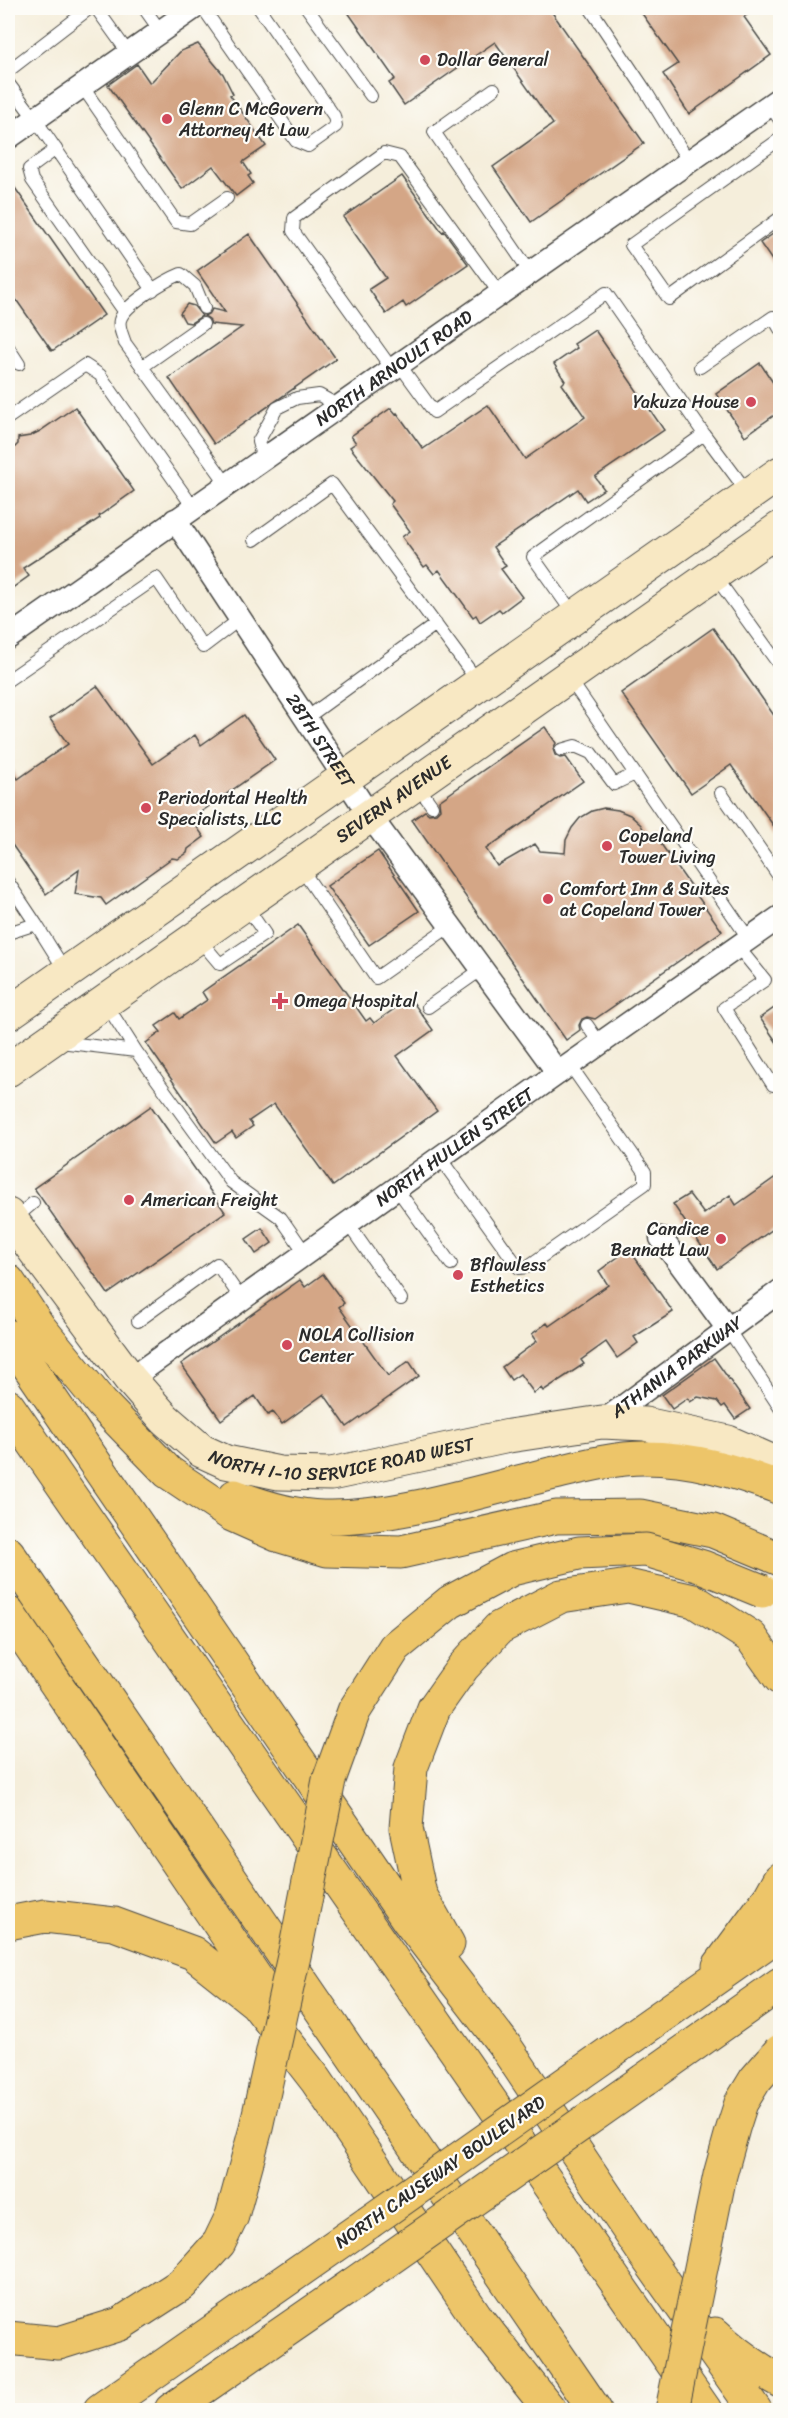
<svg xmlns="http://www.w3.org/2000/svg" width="788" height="2418" font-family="Sriracha,sans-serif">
<rect width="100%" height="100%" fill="#fdfcf7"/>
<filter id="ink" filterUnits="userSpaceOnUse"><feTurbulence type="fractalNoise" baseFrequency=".0167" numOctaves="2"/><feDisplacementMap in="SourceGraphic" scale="12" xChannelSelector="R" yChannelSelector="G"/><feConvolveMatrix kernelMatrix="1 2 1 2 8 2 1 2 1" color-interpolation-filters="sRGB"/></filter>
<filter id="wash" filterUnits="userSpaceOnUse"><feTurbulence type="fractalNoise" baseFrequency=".008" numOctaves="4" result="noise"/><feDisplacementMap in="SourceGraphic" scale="24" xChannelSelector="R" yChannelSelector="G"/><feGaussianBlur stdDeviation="1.35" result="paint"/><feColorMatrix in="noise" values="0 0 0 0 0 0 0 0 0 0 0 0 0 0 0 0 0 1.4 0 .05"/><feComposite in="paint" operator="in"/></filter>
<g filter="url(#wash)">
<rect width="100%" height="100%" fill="#f5eedb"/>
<g id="blocks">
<!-- building -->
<path fill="#d4a686" d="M345,8H549L644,143L531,222L493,167L553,124L495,42L404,105L389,83L395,79Z
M638,8H757L744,17L771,55L689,114L663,74L678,64Z
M198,44L223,74L233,94L230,95L266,146L243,162L251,174L248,176L253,183L236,196L213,166L182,189L108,85L137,64L150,83L181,51Z
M402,176L442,232L444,231L468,264L406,307L403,302L386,314L369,289L386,278L343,217Z
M8,178L104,315L52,351L8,288Z
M249,234L336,359L214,444L169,378L242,327L211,324L209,319L204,316L210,313L212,309L225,312L197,271Z
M773,234L780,244V272L760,243Z
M187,304L194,306L202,316L191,323L185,322L180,313Z
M595,330L664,430L595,477L604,489L586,501L578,489L493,547L506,566L501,569L522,597L502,612L499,609L480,622L476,615L473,617L439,570L434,574L427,565L424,567L402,537L410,531L390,504L393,501L350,447L356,443L351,436L391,408L396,414L397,413L423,449L488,405L525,459L585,417L562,384L565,381L554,364L577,348L574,344Z
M760,363L780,393V411L745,436L716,394Z
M75,407L134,491L99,516L100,518L23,568L29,576L8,591V454L18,444V438L30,436L40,431Z
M713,628L780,724V835L731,765L691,793L621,693Z
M97,686L153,764L195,735L201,745L244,715L275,760L191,819L204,837L188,849L187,853L178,859L172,858L106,905L101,898L75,894L79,870L46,894L8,839V764L18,779L68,744L50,719Z
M545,727L556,743L553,749L555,755L560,758L566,757L583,781L486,849L497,866L535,844L540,851L565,853L566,840L572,828L580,818L592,811L604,808L618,810L630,815L641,825L648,838L654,834L722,931L595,1019L587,1017L582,1019L579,1025L580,1030L566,1040L412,820L425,811L429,814L436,813L440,809L439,801Z
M378,851L419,911L369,945L327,886Z
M298,925L366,1021L370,1018L374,1023L410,998L433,1030L397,1056L437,1111L333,1186L274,1104L249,1121L253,1126L236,1138L232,1132L216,1143L146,1043L161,1032L156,1026L175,1013L179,1019L207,1000L202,992Z
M780,1004V1047L760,1018Z
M151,1106L225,1212L108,1294L34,1188Z
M780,1174V1224L717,1269L673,1204L689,1194L704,1214L730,1195L736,1205Z
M262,1228L272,1243L256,1254L246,1239Z
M629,1249L673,1312L634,1337L638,1343L617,1358L606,1342L581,1360L584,1364L543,1391L541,1388L534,1393L520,1374L511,1380L502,1367L537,1341L532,1334L547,1323L549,1326L608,1285L599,1271Z
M323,1274L344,1303L339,1307L388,1376L409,1361L419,1376L347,1427L324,1394L282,1424L273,1412L268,1415L255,1396L221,1420L181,1364L300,1280L305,1287Z
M714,1358L750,1409L735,1419L725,1405L722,1407L717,1401L698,1397L690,1402L688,1398L672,1409L662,1395Z"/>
</g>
</g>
<g filter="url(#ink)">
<use href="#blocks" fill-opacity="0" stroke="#494845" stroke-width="1.5"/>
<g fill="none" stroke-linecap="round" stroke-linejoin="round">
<defs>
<path id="lane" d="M96,8L129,54
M144,8L161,32
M203,8L296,141L308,146L336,126L334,116L259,8
M307,8L371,96
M590,8L645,90L689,162
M8,71L90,8
M8,83L35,119L153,290
M82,86L176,222L190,224L227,198
M494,89L434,132L530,272
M770,106L780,120
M780,139L631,245L669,299L780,218
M56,149L29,169L32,180L124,311
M204,308L195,286L181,274C166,280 124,305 120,320C118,327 123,336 125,343L227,484
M8,347L19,364
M399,364L434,412L606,293L704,434
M142,367L203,324
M700,367L773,317L780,329
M392,369L293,231L294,218L384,153L400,157L500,294
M8,418L85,365L100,375L193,507
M263,459L258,442L277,408L297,398L319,395L339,406
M768,539L780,557
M254,540L332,484L479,683
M715,576L780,666
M575,616L533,557L704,434L748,493
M569,678L749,939
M8,680L156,578L203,647L240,619
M305,719L436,624
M561,750L575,746L591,753L614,784L635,774
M417,785L432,806
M721,793L780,878
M300,867L376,978L450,926
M8,882L36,924
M8,933L36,924L66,972
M198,938L220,964L265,934L245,905
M738,947L765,980L724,1008L773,1085
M106,1004L136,1051L231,1182L281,1218L306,1254
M428,1007L482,969
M587,1025L600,1044
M60,1042L136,1051
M440,1158L519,1268L527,1267L645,1184V1172L570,1065
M397,1189L451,1264
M13,1220L33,1203
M348,1224L401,1299
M138,1321L217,1264L242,1300
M728,1329L780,1408"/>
<g id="street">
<path d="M8,138L194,8"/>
<path id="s1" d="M175,520L370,816L558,1073"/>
<path id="s2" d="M8,638L780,98"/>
<path d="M661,1238L728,1329"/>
<path id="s3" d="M130,1379L558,1073L780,917"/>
<path id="s4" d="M602,1422L780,1291"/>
</g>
<g id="secondary">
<path d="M8,1014L780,473"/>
<path id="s5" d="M8,1070L780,528"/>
<path id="s6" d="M8,1215L130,1379L165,1419L202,1451L226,1462L279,1473L331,1474L509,1436L602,1422L645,1424L728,1442L780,1465"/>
</g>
<path id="highway" d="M8,1281L39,1327L102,1404L168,1472L232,1515L277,1535L327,1550L401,1552L556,1517L640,1516L713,1531L780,1559
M8,1336L408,1920L505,2046L646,2256L755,2410
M8,1406L705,2410
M235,1496C263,1507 292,1516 323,1517C394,1519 480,1491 550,1474C580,1467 613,1458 644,1458C692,1458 736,1471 780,1488
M8,1553L595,2410
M8,1613L258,1981L272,2006
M8,1923L45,1916L114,1924L193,1953L256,2003L316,2080L479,2321L550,2410
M448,1944L420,1894L406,1828L411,1768L434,1708L463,1667L499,1628L561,1596L628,1586L694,1601L751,1637L780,1678
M719,1966L770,1897L780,1879
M619,2046L780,1933
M644,2080L780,1984
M715,2334C735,2353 756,2368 780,2381
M100,2410L368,2223
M171,2410L352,2285"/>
</defs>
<!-- lane casing -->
<use href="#lane" stroke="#494845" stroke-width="14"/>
<!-- street casing -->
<use href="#street" stroke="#494845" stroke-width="25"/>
<!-- secondary casing -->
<use href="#secondary" stroke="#494845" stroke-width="35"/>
<!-- highway casing -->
<use href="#highway" stroke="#494845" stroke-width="35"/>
<!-- lane -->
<use href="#lane" stroke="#fff" stroke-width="12"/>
<!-- street -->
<use href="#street" stroke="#fff" stroke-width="22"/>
<!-- secondary -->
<use href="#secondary" stroke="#f8e8c3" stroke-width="33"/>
<!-- highway -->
<use href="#highway" stroke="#edc569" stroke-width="33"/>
<defs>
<path id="highway-bridge" d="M368,2223L619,2046
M352,2285L644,2080
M8,2338L59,2343L120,2324L182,2284L219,2243L232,2216L255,2132L296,1947L329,1780L354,1711L395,1647L450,1602L512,1569L579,1553L646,1550L703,1567L762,1591
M672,2410L720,2175L733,2128L741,2103L755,2080L780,2051"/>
</defs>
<!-- highway-bridge casing -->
<use href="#highway-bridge" stroke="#494845" stroke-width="35" stroke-linecap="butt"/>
<!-- highway-bridge -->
<use href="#highway-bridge" stroke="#edc569" stroke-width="33"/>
</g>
</g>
<!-- markers -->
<g fill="#d1495b" stroke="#fdfcf7" stroke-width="2">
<circle cx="425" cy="60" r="6"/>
<circle cx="167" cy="119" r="6"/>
<circle cx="751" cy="402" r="6"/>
<circle cx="146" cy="808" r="6"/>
<circle cx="607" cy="846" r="6"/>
<circle cx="548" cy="899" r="6"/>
<path d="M277 992h6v6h6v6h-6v6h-6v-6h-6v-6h6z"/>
<circle cx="129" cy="1200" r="6"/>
<circle cx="721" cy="1239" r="6"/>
<circle cx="458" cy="1275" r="6"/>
<circle cx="287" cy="1345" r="6"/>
</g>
<g text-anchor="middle" stroke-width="4.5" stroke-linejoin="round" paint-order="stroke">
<!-- poi labels -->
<g font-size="18" fill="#2b2b2b" stroke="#fdfcf7" text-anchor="start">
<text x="437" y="66">Dollar General</text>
<text x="179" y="115">Glenn C McGovern<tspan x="179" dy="21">Attorney At Law</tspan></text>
<text x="739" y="408" text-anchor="end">Yakuza House</text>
<text x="158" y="804">Periodontal Health<tspan x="158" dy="21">Specialists, LLC</tspan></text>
<text x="619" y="842">Copeland<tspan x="619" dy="21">Tower Living</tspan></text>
<text x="560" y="895">Comfort Inn &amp; Suites<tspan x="560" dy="21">at Copeland Tower</tspan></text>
<text x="294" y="1007">Omega Hospital</text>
<text x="141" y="1206">American Freight</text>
<text x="709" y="1235" text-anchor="end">Candice<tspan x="709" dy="21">Bennatt Law</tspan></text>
<text x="470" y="1271">Bflawless<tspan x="470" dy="21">Esthetics</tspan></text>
<text x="299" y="1341">NOLA Collision<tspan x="299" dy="21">Center</tspan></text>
</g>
<!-- street labels -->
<g font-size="18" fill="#2b2b2b" stroke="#fdfcf7">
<text dy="6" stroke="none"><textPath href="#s2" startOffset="471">NORTH ARNOULT ROAD</textPath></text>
<text dy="6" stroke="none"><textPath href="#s1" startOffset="264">28TH STREET</textPath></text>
<text dy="6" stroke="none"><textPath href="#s5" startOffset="471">SEVERN AVENUE</textPath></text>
<text dy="6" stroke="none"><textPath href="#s3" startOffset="399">NORTH HULLEN STREET</textPath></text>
<text dy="6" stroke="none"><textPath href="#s4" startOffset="93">ATHANIA PARKWAY</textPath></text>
<text dy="6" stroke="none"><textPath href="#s6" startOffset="450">NORTH I-10 SERVICE ROAD WEST</textPath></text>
<text transform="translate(440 2172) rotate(-35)" y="6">NORTH CAUSEWAY BOULEVARD</text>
</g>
</g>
<!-- margin -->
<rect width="788" height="2418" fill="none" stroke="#fdfcf7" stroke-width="30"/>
</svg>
